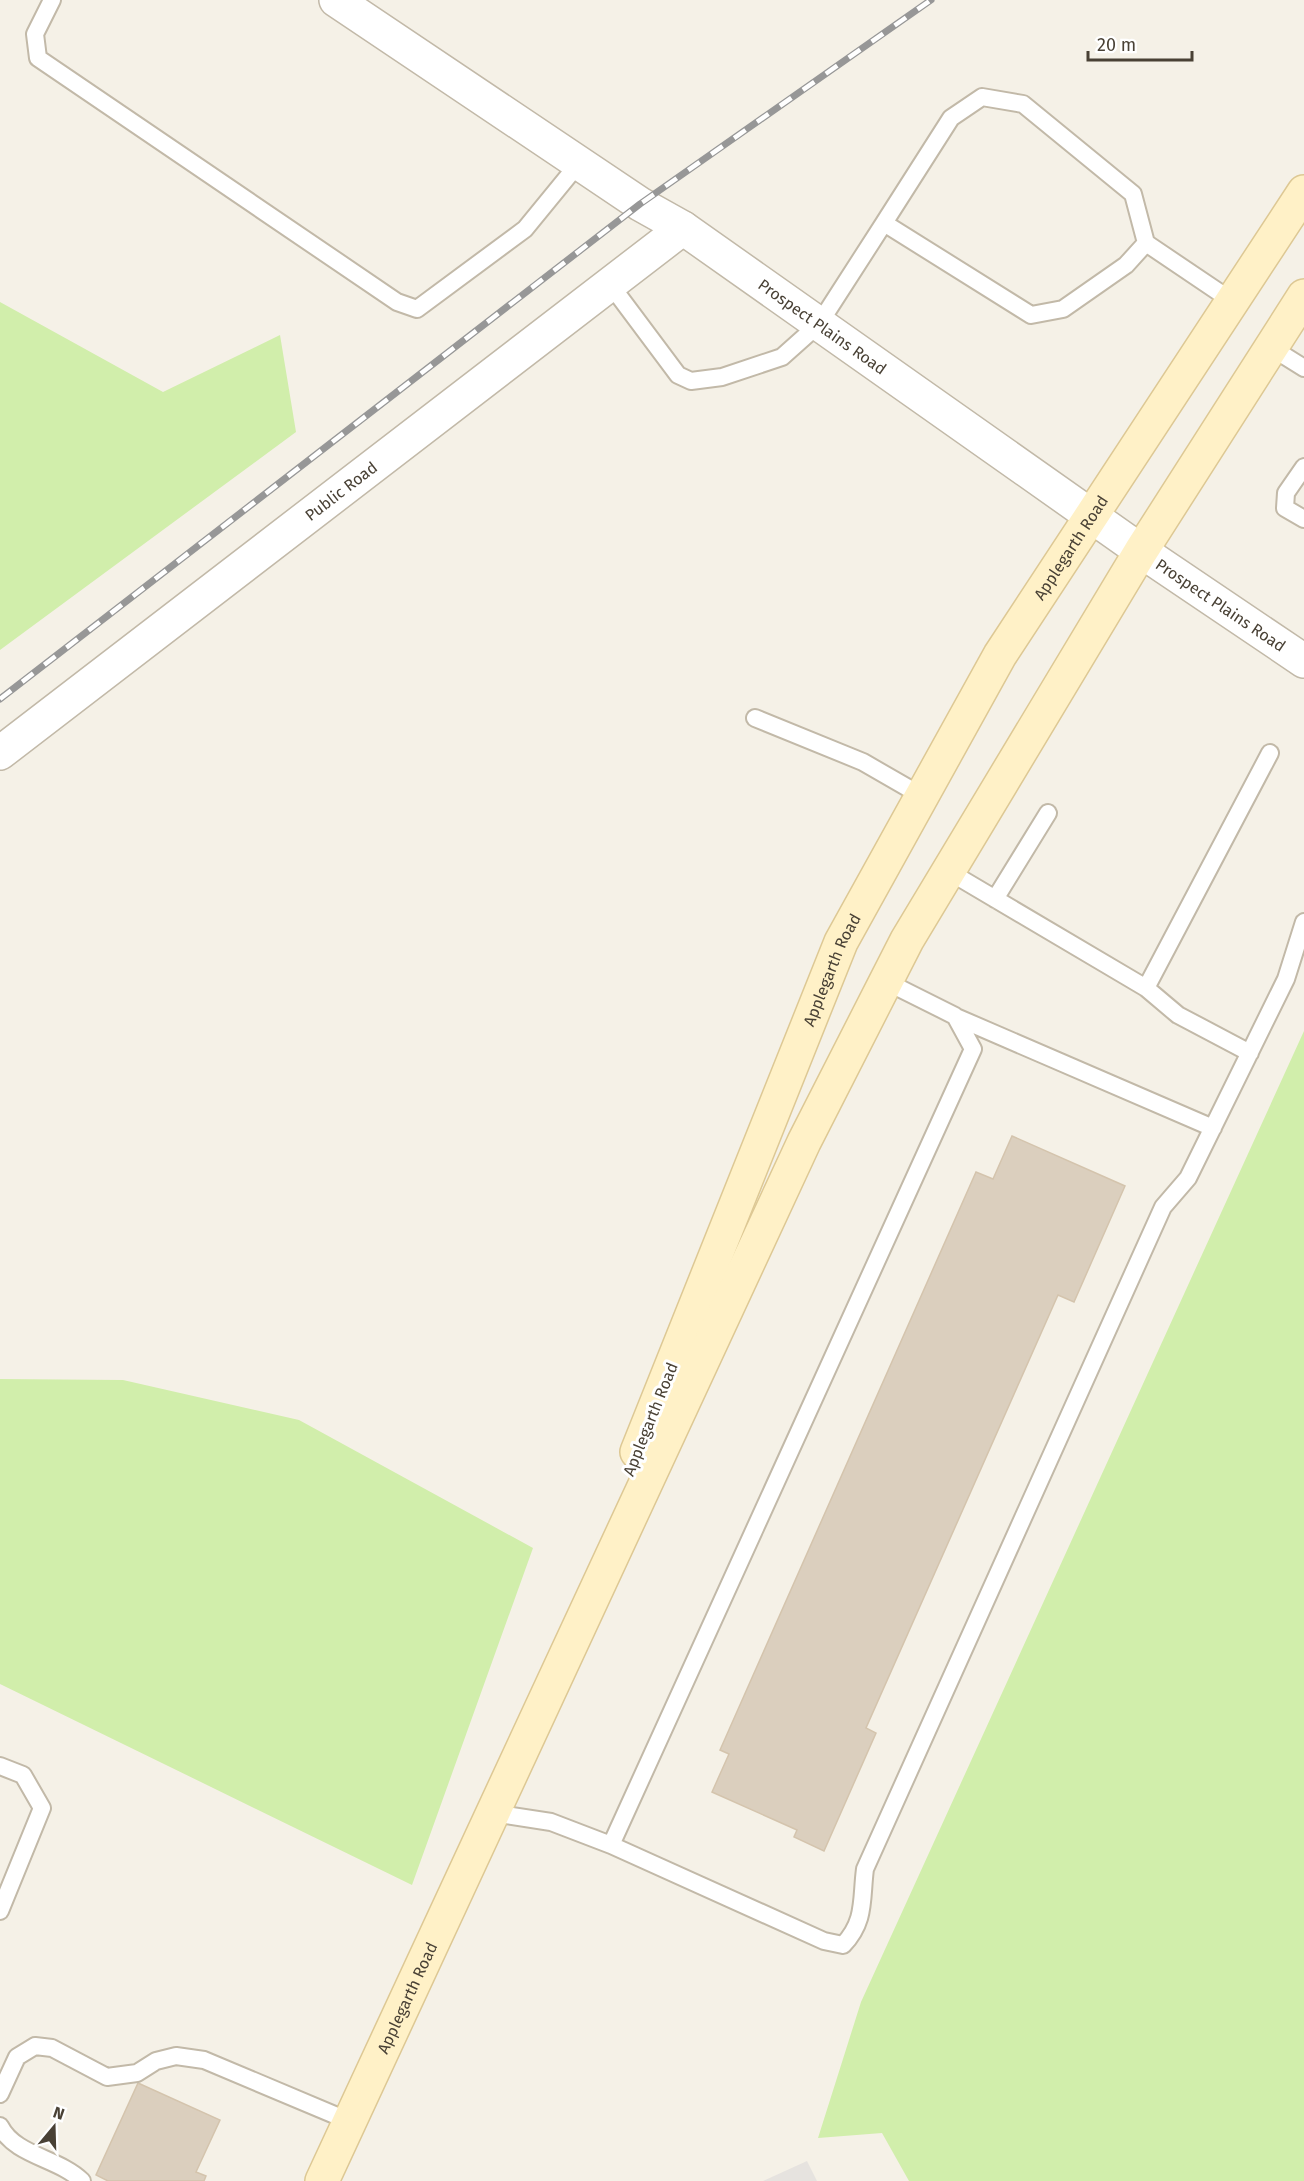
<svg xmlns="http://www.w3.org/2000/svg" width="1304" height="2181" font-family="'Fira Sans',sans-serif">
<rect width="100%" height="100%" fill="#f5f1e7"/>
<!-- green -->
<path fill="#d1eeab" d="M0,302L163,392L280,335L296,432L0,650Z
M1304,1031V2181H909L882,2133L818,2138L861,2002Z
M0,1379L123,1380L299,1420L533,1548L412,1885L0,1684Z"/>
<!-- parking -->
<path fill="#e6e3df" d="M807,2161L817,2181H763Z"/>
<!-- building -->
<path fill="#dbcfbe" stroke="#d4c4ad" stroke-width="1.5" d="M1012,1136L1125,1186L1074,1302L1058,1295L866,1728L876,1733L824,1851L794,1837L797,1830L712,1792L729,1754L720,1750L976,1172L993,1179Z
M138,2083L220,2120L196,2172L206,2176L204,2181H108L96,2175Z"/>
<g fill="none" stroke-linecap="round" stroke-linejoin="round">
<defs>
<path id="service" d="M52,0L35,34L38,58L397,302L417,309L525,229L579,163
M884,223L951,118L982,97L1023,104L1133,194L1146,243
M610,284L678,375L691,381L722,377L782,357L819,324L884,223L1031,315L1063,309L1126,265L1146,243L1232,301
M1272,348L1304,368
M1304,467L1286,493L1285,508L1304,519
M755,718L863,762L922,796
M948,871L1146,988L1178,1015L1250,1053
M995,899L1048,813
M885,981L955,1016L973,1049L611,1845L824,1941L843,1945C866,1921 861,1899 865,1869L1163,1207L1188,1178L1286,979L1304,922
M1146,988L1270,753
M956,1017L1213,1128
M0,1766L23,1775L42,1808L0,1911
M492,1813L551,1822L611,1845
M0,2094L17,2057L35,2046L52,2048L107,2077L137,2073L156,2061L176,2056L204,2060L349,2121
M0,2126C15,2156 59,2158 82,2181"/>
<g id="minor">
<path id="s1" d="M0,753L683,228"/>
</g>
<g id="tertiary">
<path id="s2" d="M336,0L640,204L683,228L1141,551L1304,661"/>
</g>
<g id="secondary">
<path id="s3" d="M637,1452L841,942L1000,655L1304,192"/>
<path id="s4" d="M322,2181L804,1142L907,940L1141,551L1304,296"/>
</g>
</defs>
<!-- service casing -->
<use href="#service" stroke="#c2b9a8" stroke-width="20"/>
<!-- minor casing -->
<use href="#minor" stroke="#c2b9a8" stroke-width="36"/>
<!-- tertiary casing -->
<use href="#tertiary" stroke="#c2b9a8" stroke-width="36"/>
<!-- secondary casing -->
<use href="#secondary" stroke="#ddc894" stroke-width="36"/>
<!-- service -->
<use href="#service" stroke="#fff" stroke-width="16"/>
<!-- minor -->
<use href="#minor" stroke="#fff" stroke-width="33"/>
<!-- tertiary -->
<use href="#tertiary" stroke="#fff" stroke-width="33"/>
<!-- secondary -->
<use href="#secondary" stroke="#fff1c7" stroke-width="33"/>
<defs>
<path id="rail" d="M0,699L640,204L931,0"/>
</defs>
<!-- rail casing -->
<use href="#rail" stroke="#979797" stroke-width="7"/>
<!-- rail -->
<use href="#rail" stroke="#fff" stroke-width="4.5" stroke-dasharray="14" stroke-linecap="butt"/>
</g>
<g text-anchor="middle" stroke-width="6" stroke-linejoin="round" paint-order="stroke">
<!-- street labels -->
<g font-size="16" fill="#494135" stroke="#fff">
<text dy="6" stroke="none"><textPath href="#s2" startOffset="586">Prospect Plains Road</textPath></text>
<text dy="6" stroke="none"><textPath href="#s1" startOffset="430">Public Road</textPath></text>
<text dy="6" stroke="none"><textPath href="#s3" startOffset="1006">Applegarth Road</textPath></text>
<text dy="6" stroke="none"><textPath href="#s2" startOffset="1072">Prospect Plains Road</textPath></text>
<text dy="6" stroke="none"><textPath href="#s3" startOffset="520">Applegarth Road</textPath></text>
<text transform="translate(650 1419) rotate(-68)" y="6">Applegarth Road</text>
<text dy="6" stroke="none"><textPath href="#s4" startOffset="202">Applegarth Road</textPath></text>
</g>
</g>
<!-- north arrow -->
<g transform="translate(54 2127) rotate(19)" stroke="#ffffff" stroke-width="4.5" paint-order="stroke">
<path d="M0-4.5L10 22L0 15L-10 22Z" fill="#494135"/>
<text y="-9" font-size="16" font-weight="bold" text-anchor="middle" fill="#494135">N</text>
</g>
<!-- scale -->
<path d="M1088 51v9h104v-9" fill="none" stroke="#494135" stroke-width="3"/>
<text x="1097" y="51" font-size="18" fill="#494135" stroke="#ffffff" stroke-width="4.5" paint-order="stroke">20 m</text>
</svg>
